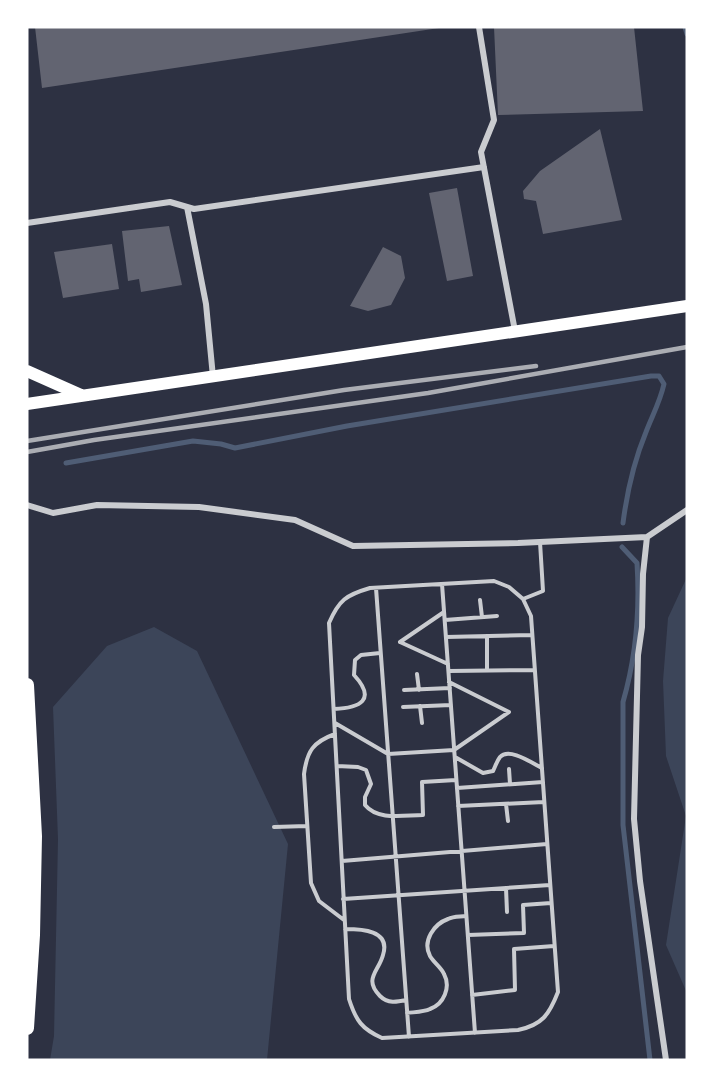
<svg xmlns="http://www.w3.org/2000/svg" width="714" height="1087" font-family="Arial,sans-serif">
<rect width="100%" height="100%" fill="#2d3142"/>
<!-- green -->
<path fill="#3c4559" d="M687,577V993L666,945L686,816L666,756L663,681L668,618Z
M154,627L197,651L288,844L267,1060H50L54,1036L58,839L53,707L107,646Z"/>
<g fill="none" stroke-linecap="round" stroke-linejoin="round">
<!-- stream -->
<path stroke="#4f5d75" stroke-width="5" d="M685,27L687,34
M66,463L193,441L221,444L235,448L347,426L651,376H659L664,384C660,402 652,416 646,432C634,461 627,492 623,523
M622,547L637,563C640,610 636,657 623,702V825L650,1060"/>
</g>
<!-- building -->
<path fill="#626471" d="M35,27H439V28L42,88Z
M494,27H634L643,111L498,115Z
M600,129L622,220L543,234L536,201L524,199L523,191L540,171Z
M457,188L473,276L447,281L429,193Z
M169,226L182,285L141,292L139,279L128,281L122,231Z
M112,244L119,289L63,298L54,252Z
M383,247L401,256L405,278L391,305L368,311L350,306Z"/>
<g fill="none" stroke-linecap="round" stroke-linejoin="round">
<!-- service -->
<path stroke="#caccd0" stroke-width="4" d="M442,584L475,1033
M376,588L409,1037
M523,599L509,587L494,581L370,588C346,595 339,600 329,623L349,999C356,1021 362,1029 382,1038L518,1030C542,1025 549,1015 558,992L531,616L523,599L543,591L540,542
M480,600L482,617
M445,620L497,616
M487,636V670
M446,637L532,635
M400,642L444,612
M400,642L448,664
M449,671L535,670
M417,674L419,690
M404,690L450,688
M420,706L422,723
M403,707L451,705
M334,709C360,708 377,700 354,675L355,660L361,655L380,653
M335,723L388,754L454,750L509,712L449,682
M335,734C313,742 307,751 304,774L311,883L319,901L344,920
M455,757L483,773L493,771C495,767 497,761 500,757C509,747 532,763 542,768
M337,766L358,767L366,770L371,784L365,797V805C378,821 404,815 423,815L422,782L456,780
M509,769L510,784
M457,788L543,782
M506,804L508,821
M458,806L544,802
M274,827L307,826
M342,861L547,844
M506,888L507,912
M343,899L550,885
M345,929C361,929 391,930 383,955C379,971 363,979 380,996C388,1004 397,1002 406,1000
M468,935L524,933L523,905L551,903
M472,995L515,990L514,949L554,946
M407,1013C415,1012 424,1012 430,1009C444,1004 451,987 444,974C441,967 434,963 430,956C422,941 434,924 448,919C454,916 460,917 466,916"/>
<!-- minor -->
<path stroke="#caccd0" stroke-width="6" d="M479,27L494,120L481,152L515,331
M187,207L206,304L213,377
M27,223L170,202L194,209L484,167
M27,505L53,513L97,505L199,507L295,520L353,546L518,543L647,537L687,510
M647,537L643,574L642,627L638,655L634,819L640,881L666,1060"/>
<!-- trunk -->
<path stroke="#fff" stroke-width="12" d="M27,371L81,395
M27,404L687,306"/>
<!-- motorway -->
<path stroke="#fff" stroke-width="14" d="M27,685L35,836L33,935L27,1028"/>
<!-- rail -->
<path stroke="#abadb3" stroke-width="4.5" d="M27,441L344,390L536,366
M27,452L94,440L428,393L687,347"/>
</g>
<!-- border -->
<rect width="714" height="1087" fill="none" stroke="#ffffff" stroke-width="57"/>
</svg>
